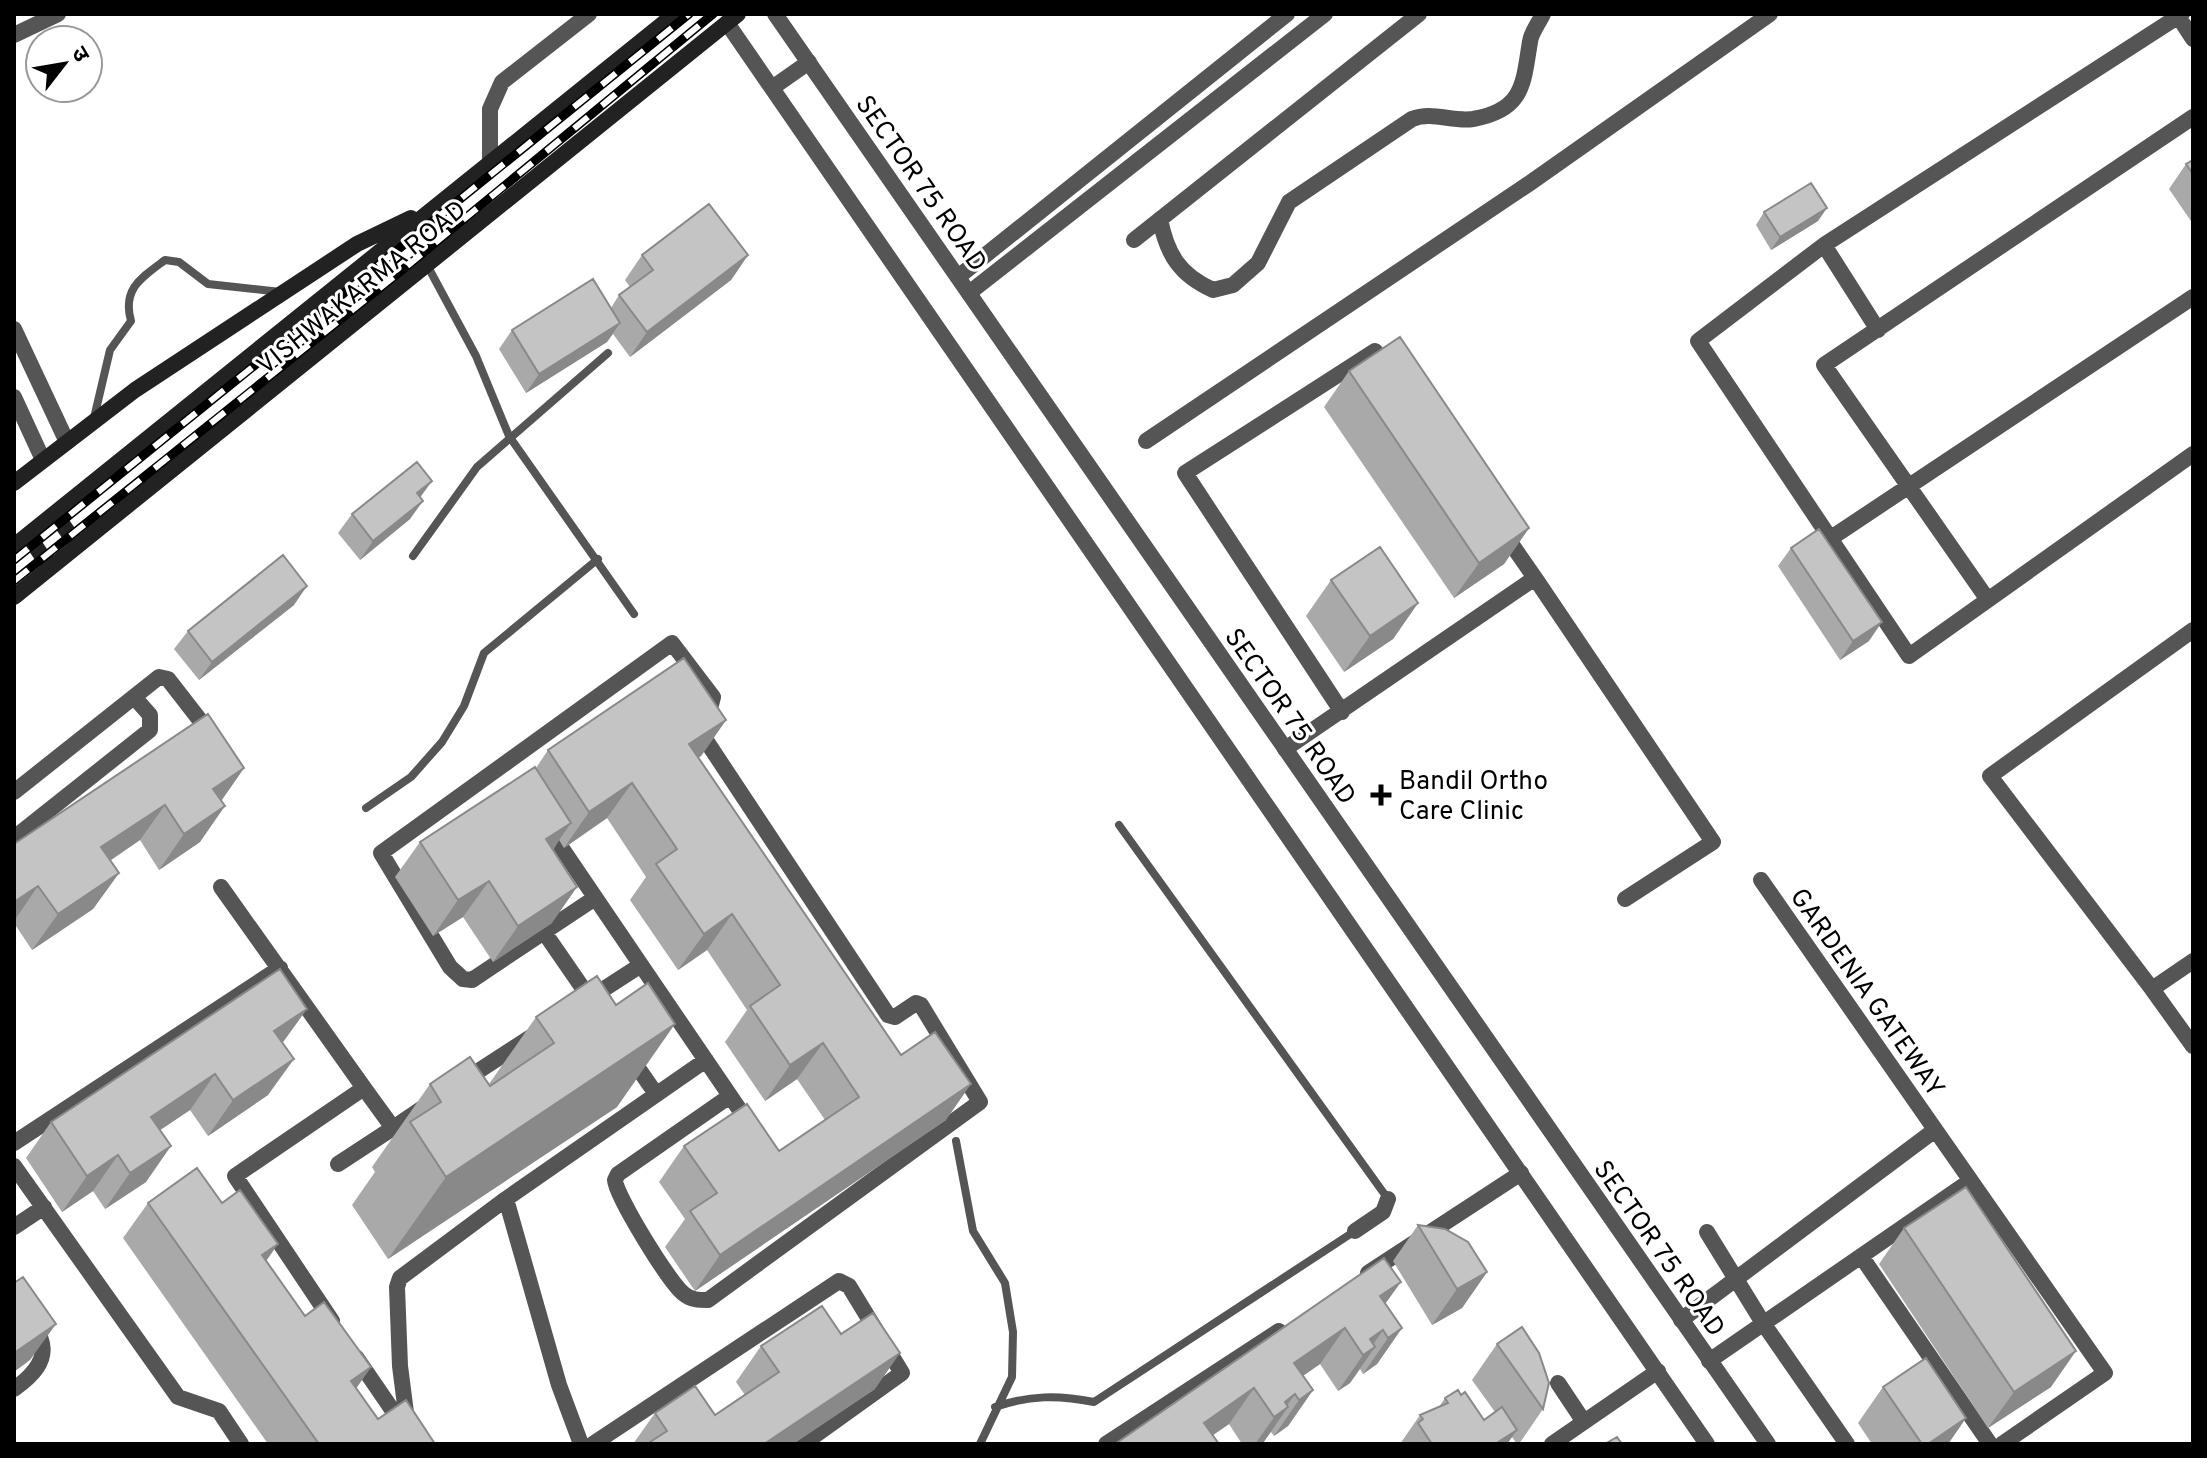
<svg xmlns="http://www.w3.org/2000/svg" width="2207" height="1458" font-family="Overpass,'Noto Sans Devanagari',sans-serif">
<rect width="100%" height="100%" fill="#fff"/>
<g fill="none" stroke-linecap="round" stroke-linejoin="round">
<!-- service -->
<path stroke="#555" stroke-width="8" d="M427,265L476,356L509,436L634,614
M94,418L110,350L131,321C122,289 141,278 165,260L179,262L208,284L281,292
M413,556L477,467L608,353
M366,808L411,777L442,742L464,706L484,653L598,559
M1119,825L1388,1199
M956,1141L973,1231L1005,1283L1013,1332L1012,1377L980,1444
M995,1407C1029,1395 1059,1395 1094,1402L1355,1231"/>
<!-- minor -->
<path stroke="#555" stroke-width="16" d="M2182,14L1824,245L1698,341L1909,656L2193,454
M2178,16L2193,39
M14,35L58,14
M490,163V109L502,82L589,14
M1160,219C1167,255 1180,275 1213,290L1233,285L1258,263L1289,202L1412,119C1432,111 1452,122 1473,119C1525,110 1523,82 1530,42C1531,32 1539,23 1543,14
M1134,240L1419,14
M1824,245L1878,330
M958,277L1287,14
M969,293L1325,14
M14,329L67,442
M14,397L43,460
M1146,441L1530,183L1770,14
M1828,540L2193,297
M1535,578L1713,842L1625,899
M1988,600L1824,365L2193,117
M2193,630L1990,776L2152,989L2193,961
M1342,712L1185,473L1375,351L1388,369
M1285,749L1535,578L1503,532
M14,792L159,677L168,679L213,737
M546,825L641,965L587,1000
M14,838L150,730V715L134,697
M1761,880L2105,1373L2002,1444
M221,887L364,1088L235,1176L332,1321
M595,898L472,980L463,979L450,967L381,853L672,643L713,697L704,732L707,742L888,1015L895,1017L916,1003L921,1005L980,1102L708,1300C699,1300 691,1300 684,1294C670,1284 616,1196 615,1180L618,1174L730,1096
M544,932L593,1003
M641,965L750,1125
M2152,989L2193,1046
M629,1055L656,1094
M463,1081L531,1037
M364,1088L393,1128L421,1109
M14,1143L280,968
M338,1164L393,1128
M14,1166L178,1397L219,1411L241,1444
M506,1199L706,1060
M14,1227L44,1207
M1355,1231L1383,1212L1388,1199
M1707,1232L1763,1323L1847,1444
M1861,1256L1990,1444
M1368,1273L1521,1173
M14,1295C41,1335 62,1355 14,1389
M1681,1320L1935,1130
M356,1357L404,1427
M1709,1361L1970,1181
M1558,1383L1584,1422
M410,1444L400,1366L397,1287L400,1278L506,1199L559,1385L581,1444
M593,1444L839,1281L849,1286L902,1373L803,1444
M1106,1444L1279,1331
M1552,1444L1658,1371"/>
<!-- tertiary -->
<path stroke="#555" stroke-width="16" d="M775,14L1768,1444
M727,23L1707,1444
M772,88L809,62"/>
<!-- secondary -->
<path stroke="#222" stroke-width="16" d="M14,483L135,390L357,244L411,218
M55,514L77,545
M28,535L50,568
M14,546L675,14
M14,597L738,14"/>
<defs>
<path id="rail" d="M14,560L689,14
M14,581L401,271L713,14"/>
</defs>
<!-- rail casing -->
<use href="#rail" stroke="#000" stroke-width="9"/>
<!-- rail -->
<use href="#rail" stroke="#fff" stroke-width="6" stroke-dasharray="18" stroke-linecap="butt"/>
</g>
<!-- wall -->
<path fill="#a9a9a9" d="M2193,160V224L2169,189L2186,164Z
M1764,212L1818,221L1771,250L1756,225Z
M642,255H748L731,280L630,357L613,334L607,342L526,393L499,349L512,330L611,308L619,295L630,287L625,280Z
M1349,371L1529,528L1504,564L1454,598L1324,407Z
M420,498L410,519L360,560L338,533L352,514Z
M1791,548L1869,641L1840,660L1778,566Z
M1331,580L1418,603L1393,639L1344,672L1306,616Z
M294,605L199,680L174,649L188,631Z
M726,720L701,756L698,757L946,1120L695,1291L665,1247L685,1219L659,1182L684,1146L779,1151L825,1120L797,1079L765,1101L725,1042L747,1010L707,950L678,970L630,900L646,877L607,818L564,848L559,840L553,850L552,923L493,962L463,917L433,936L395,877L420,842L536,768L548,750Z
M244,768L221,801L200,842L159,870L140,840L110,861L119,873L93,909L32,950L14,923V844Z
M536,1017L617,1107L388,1259L352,1205L375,1172L372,1167L430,1084H489Z
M283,1043L268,1095L208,1136L190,1110L160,1130L146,1182L105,1209L93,1191L62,1212L26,1158L51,1122Z
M148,1203H222L266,1261L305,1316L371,1367L356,1388L378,1419L435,1444H268L123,1238Z
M1418,1225L1487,1272L1462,1308L1432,1325L1393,1261Z
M1904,1228L2051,1387L1988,1428L1879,1264Z
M1386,1304L1402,1328L1377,1364L1363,1374L1360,1369L1350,1383L1338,1391L1320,1364L1303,1376L1313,1390L1288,1426L1274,1436L1271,1432L1262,1444H1242L1229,1424L1213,1435L1115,1444Z
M841,1334L875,1389L793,1444H633L655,1413L715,1415L745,1395L736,1382L761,1346Z
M1497,1344L1543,1409L1519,1444H1517L1512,1437L1507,1444H1400L1420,1415L1439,1407L1445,1398L1461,1395L1484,1420L1495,1412L1472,1380Z
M1883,1387L1966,1418L1948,1444H1872L1858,1423Z"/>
<!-- shaded-wall -->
<path fill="#898989" d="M1827,208L1818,221L1771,250L1780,237Z
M748,255L731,280L630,357L647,332Z
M620,323L607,342L526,393L539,374Z
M432,481L419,499L417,493Z
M423,501L410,519L360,560L373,541Z
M1529,528L1504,564L1454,598L1479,563Z
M307,586L294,605L199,680L212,662Z
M1418,603L1393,639L1344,672L1370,636Z
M1882,622L1869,641L1840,660L1853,641Z
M726,720L701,756L664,780L689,744Z
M244,768L219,804L213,789Z
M632,783L607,818L564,848L589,812Z
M165,805L140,840L76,883L101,847Z
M225,806L200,842L159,870L184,834Z
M571,823L546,859V839Z
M119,873L93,909L32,950L58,914Z
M489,881L463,917L433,936L458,900Z
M38,886L14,921V902Z
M577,887L552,923L493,962L518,926Z
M732,914L707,950L678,970L704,934Z
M307,1009L281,1045L274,1031Z
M675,1024L617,1107L388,1259L446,1177Z
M823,1043L797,1079L765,1101L790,1065Z
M294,1059L268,1095L208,1136L233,1100Z
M215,1074L190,1110L126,1153L151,1117Z
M971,1084L946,1120L695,1291L720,1255Z
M171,1146L146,1182L105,1209L130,1173Z
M118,1155L93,1191L62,1212L87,1176Z
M278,1244L253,1280L262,1255Z
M1487,1272L1462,1308L1432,1325L1457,1289Z
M1401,1282L1375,1318L1380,1296Z
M56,1324L30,1360L14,1372V1353Z
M1345,1328L1320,1364L1269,1399L1294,1363Z
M1402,1328L1377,1364L1363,1374L1388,1338Z
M1383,1330L1368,1352L1375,1347L1350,1383L1338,1391L1363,1355L1370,1339Z
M2076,1351L2051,1387L1988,1428L2014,1392Z
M900,1353L875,1389L793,1444H764Z
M371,1367L346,1403L351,1381Z
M1254,1388L1229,1424L1200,1444L1204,1423Z
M1313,1390L1288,1426L1274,1436L1299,1400Z
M1295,1394L1283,1411L1288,1407L1263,1443L1255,1444L1285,1402Z
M1966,1418L1948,1444H1928Z
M1517,1430L1507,1444H1495Z"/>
<!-- building -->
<path fill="#c4c4c4" stroke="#898989" stroke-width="2" d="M2193,160V174L2186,164Z
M1811,183L1827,208L1780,237L1764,212Z
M709,204L748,255L647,332L619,295L653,270L642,255Z
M593,279L620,323L539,374L512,330Z
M1400,337L1529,528L1479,563L1349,371Z
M417,462L432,481L417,493L423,501L373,541L352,514Z
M1819,529L1882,622L1853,641L1791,548Z
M1380,547L1418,603L1370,636L1331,580Z
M283,555L307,586L212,662L188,631Z
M684,658L726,720L689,744L901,1055L935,1032L971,1084L720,1255L690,1211L717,1193L684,1146L747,1104L779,1151L859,1097L823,1043L790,1065L750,1006L780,985L732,914L704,934L656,864L677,849L632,783L589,812L548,750Z
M208,714L244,768L213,789L225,806L184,834L165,805L101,847L119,873L58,914L38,886L14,902V844Z
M535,767L571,823L546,839L577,887L518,926L489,881L458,900L420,842Z
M280,969L307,1009L274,1031L294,1059L233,1100L215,1074L151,1117L171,1146L130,1173L118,1155L87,1176L51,1122Z
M597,976L616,1005L648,983L675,1024L446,1177L410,1122L441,1102L430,1084L470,1057L490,1086L554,1043L536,1017Z
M197,1168L222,1203L240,1190L278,1244L262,1255L305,1316L324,1302L371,1367L351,1381L378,1419L406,1400L435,1444H319L148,1203Z
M1966,1187L2076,1351L2014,1392L1904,1228Z
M1418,1225L1445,1229L1468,1242L1487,1272L1457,1289Z
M1384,1258L1401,1282L1380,1296L1402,1328L1388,1338L1383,1330L1370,1339L1375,1347L1363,1355L1345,1328L1294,1363L1313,1390L1299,1400L1295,1394L1285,1402L1288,1407L1274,1417L1254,1388L1204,1423L1219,1444H1115Z
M23,1277L56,1324L14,1353V1283Z
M822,1306L841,1334L873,1313L900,1353L764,1444H647L667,1431L655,1413L695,1386L715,1415L779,1372L761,1346Z
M1522,1327L1539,1353L1549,1383L1543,1409L1497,1344Z
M1926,1358L1966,1418L1928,1444H1922L1883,1387Z
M1458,1390L1461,1395L1465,1392L1484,1420L1502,1407L1517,1430L1495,1444H1432L1418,1423L1423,1419L1420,1415L1448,1403L1445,1398Z
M1617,1437L1622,1444H1605Z"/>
<!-- markers -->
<path fill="#000" stroke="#fff" stroke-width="3" d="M1377 783h8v8h8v8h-8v8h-8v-8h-8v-8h8z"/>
<g text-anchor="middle" stroke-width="6" stroke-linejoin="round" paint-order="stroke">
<!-- street labels -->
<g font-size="26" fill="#000" stroke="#fff">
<text transform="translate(922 183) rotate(55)" y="9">SECTOR 75 ROAD</text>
<text transform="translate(361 287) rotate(-39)" y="9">VISHWAKARMA ROAD</text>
<text transform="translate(1291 716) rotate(55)" y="9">SECTOR 75 ROAD</text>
<text transform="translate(1868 992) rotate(55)" y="9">GARDENIA GATEWAY</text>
<text transform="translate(1660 1248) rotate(55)" y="9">SECTOR 75 ROAD</text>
</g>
<!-- poi labels -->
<g font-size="26" fill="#000" stroke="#fff" text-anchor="start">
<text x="1399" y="789">Bandil Ortho<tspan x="1399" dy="30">Care Clinic</tspan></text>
</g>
</g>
<!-- border -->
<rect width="2207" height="1458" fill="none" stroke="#000000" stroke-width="32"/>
<!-- north arrow -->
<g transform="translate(64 64) rotate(59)"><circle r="38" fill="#ffffff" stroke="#999999" stroke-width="2"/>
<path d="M0-6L14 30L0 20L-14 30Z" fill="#000000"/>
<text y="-12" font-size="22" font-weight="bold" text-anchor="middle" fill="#000000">उ</text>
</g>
</svg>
